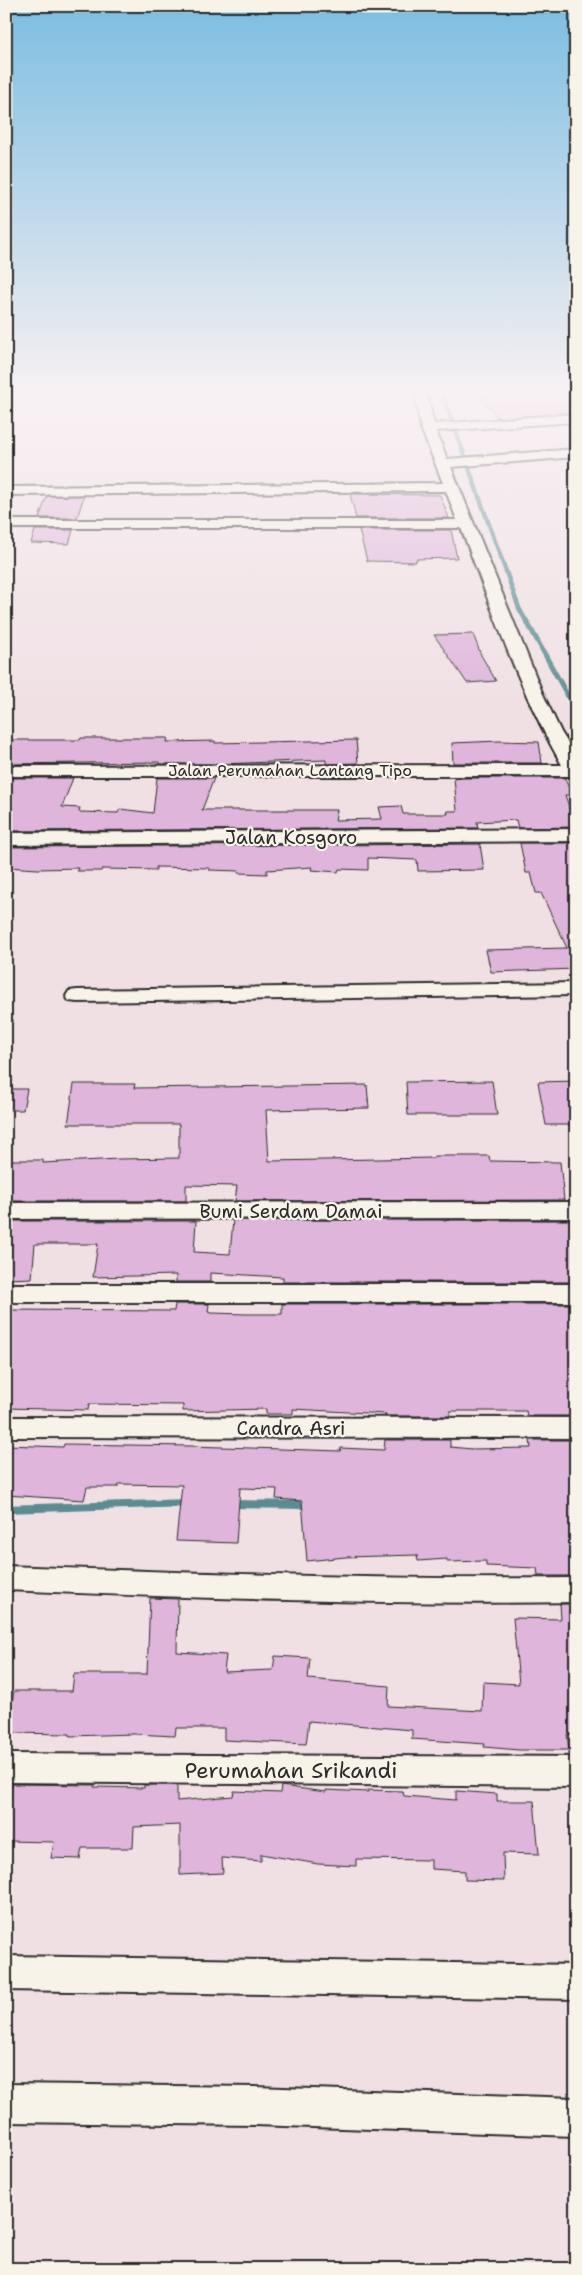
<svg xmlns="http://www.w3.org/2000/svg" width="582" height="2275" font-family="'Shantell Sans',sans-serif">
<rect width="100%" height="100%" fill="#f0e0e4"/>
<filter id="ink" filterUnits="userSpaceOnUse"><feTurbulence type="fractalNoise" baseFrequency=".02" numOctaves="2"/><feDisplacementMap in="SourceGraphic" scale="10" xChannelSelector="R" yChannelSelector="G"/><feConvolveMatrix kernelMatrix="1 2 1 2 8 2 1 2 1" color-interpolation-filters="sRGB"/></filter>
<g filter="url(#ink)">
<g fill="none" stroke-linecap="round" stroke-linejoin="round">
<!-- stream-far2 -->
<path stroke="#5b8b92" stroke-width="4.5" d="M443,396L519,608L526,621"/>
<!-- stream-far1 -->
<path stroke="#5b8b92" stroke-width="5" d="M526,620L576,711"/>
<!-- stream -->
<path stroke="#5b8b92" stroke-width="8" d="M232,1504L311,1505
M6,1509L188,1503"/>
</g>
<!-- building -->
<path fill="#dfb5db" stroke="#2b2b2b" d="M480,396H576V412L498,418Z
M350,494L440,495L449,518H356Z
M47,496H84L77,518H39Z
M35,530H73L69,544L31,543Z
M359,530H451L457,558L416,559V562L367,561Z
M473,634L481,655L496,681L467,683L434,635Z
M81,738H168L167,742L215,741V743L356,740L358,763L326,764V760L219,764H159V762L6,764V740H80Z
M499,741L539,742L542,763H453L452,743Z
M6,778H73L62,807L80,808L79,812L118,813L120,809L153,813L157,778H214L202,810H337L335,820L382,819L379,807L401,806L403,814H448L447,811H457L454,778H565L571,795H565L576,827L518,828L516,820L477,822L478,828L6,831Z
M520,843H576V969L491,972L486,950L567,948L541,893H536L531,873H526Z
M480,844L484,870L418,871L417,860L368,858V870L339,869L338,872L311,870L312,867L267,870V874L238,873L239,871L209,870L210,868L156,867V870L102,869L101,871H77L78,868L38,869L6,867V847Z
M492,1081L497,1115H408L406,1082Z
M576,1081V1125H546L538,1082Z
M74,1084H135L134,1088L367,1085L369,1108L266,1110L269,1161L434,1158V1156H489L490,1161L560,1162L564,1200L235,1201L237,1186L186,1185V1201H6V1160H43V1163L119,1159L179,1158V1124H68Z
M6,1089H27L23,1110H6Z
M233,1220H576V1282H283V1277L210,1273V1282H176V1275L93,1277L98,1244H35L32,1278L8,1279L11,1243H6V1221H196L194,1252L230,1254Z
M175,1304H209L208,1312L211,1313L245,1314H282V1304H576V1416H527L526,1411H450V1416H385V1414L293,1409V1414H266V1409L183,1411V1405L89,1404L88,1410L6,1408V1310L174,1311Z
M385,1440H450V1447L472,1449L531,1448L530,1440H576V1494H572L576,1529V1576H538L537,1568L486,1566V1561L447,1562V1559L418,1561L417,1555L345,1557L307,1561L302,1501L276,1499L277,1489L240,1488L236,1543L176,1541L182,1485L119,1484L118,1487H87L84,1500L6,1495V1445L63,1447L64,1444L191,1446L340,1451L341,1448L384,1450Z
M150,1598L178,1599L177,1652L226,1655L224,1672L273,1670L275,1656L310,1658L308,1679L389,1686L388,1706L482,1711L483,1682L519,1684L513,1618L561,1619L560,1604H576V1735L567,1734L569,1750H519L484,1747L485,1744L412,1739V1730L309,1721L306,1744L224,1740V1728H176L175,1736L134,1734L70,1736V1734L7,1733L14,1691H72L74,1674H147Z
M12,1784L95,1785L94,1787L144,1788V1785H177V1801L233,1796L234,1791L280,1793L281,1786L326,1792V1790L368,1792L367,1790L403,1791L404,1796L456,1800V1791L497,1794V1801H534L539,1854L503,1853L504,1881L465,1880V1871L431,1869V1860L356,1859V1866L318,1864L261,1854V1861L222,1858L223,1873L180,1875V1825L134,1827L133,1848H82L80,1859L51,1858L54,1842L6,1841V1814H8Z"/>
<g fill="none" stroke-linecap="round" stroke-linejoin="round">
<defs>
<path id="minor" d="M415,396H427L434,424L576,414V422L436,431L447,459L576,449V457L451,467L542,692L561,732L576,756V777L569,776H6V766L562,765C519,691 492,608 461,528H6V520H457L446,491L6,495V487L443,483L421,428Z
M576,829V841L6,845V833Z
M576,983V995L77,1002L69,1001L66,996L69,991L77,990Z
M576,1202V1218L6,1219V1203Z
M6,1284H576V1302H6Z
M6,1417L576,1418V1438L6,1437Z
M6,1566C196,1573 386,1580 576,1578V1602C386,1605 196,1598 6,1590Z
M6,1754L576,1757V1787L6,1782Z
M6,1956L576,1965V1999L6,1990Z
M6,2084L255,2087L576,2098V2136L255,2125L6,2122Z"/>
</defs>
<!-- minor casing -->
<use href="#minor" stroke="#2b2b2b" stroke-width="4"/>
<!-- minor -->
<use href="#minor" fill="#f7f3e8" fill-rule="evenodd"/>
</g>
</g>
<!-- sky -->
<linearGradient id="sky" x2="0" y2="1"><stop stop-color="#7cbde1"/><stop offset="0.55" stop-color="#f8f1f3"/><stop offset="1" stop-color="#f8f1f3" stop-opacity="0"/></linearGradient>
<rect width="582" height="714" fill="url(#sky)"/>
<g text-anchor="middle" stroke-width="4.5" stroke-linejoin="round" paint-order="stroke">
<!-- far-street labels -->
<g font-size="16" fill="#2b2b2b" stroke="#f7f3e8">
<text x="290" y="776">Jalan Perumahan Lantang Tipo</text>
</g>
<!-- street labels -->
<g font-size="19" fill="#2b2b2b" stroke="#f7f3e8">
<text x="291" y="844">Jalan Kosgoro</text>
<text x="291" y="1218">Bumi Serdam Damai</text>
<text x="291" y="1435">Candra Asri</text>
</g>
<!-- near-street labels -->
<g font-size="22" fill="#2b2b2b" stroke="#f7f3e8">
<text x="291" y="1778">Perumahan Srikandi</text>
</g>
</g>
<!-- margin -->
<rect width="582" height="2275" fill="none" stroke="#f7f3e8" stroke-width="25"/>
<rect x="12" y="12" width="557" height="2250" fill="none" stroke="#2b2b2b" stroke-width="2" filter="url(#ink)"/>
</svg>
